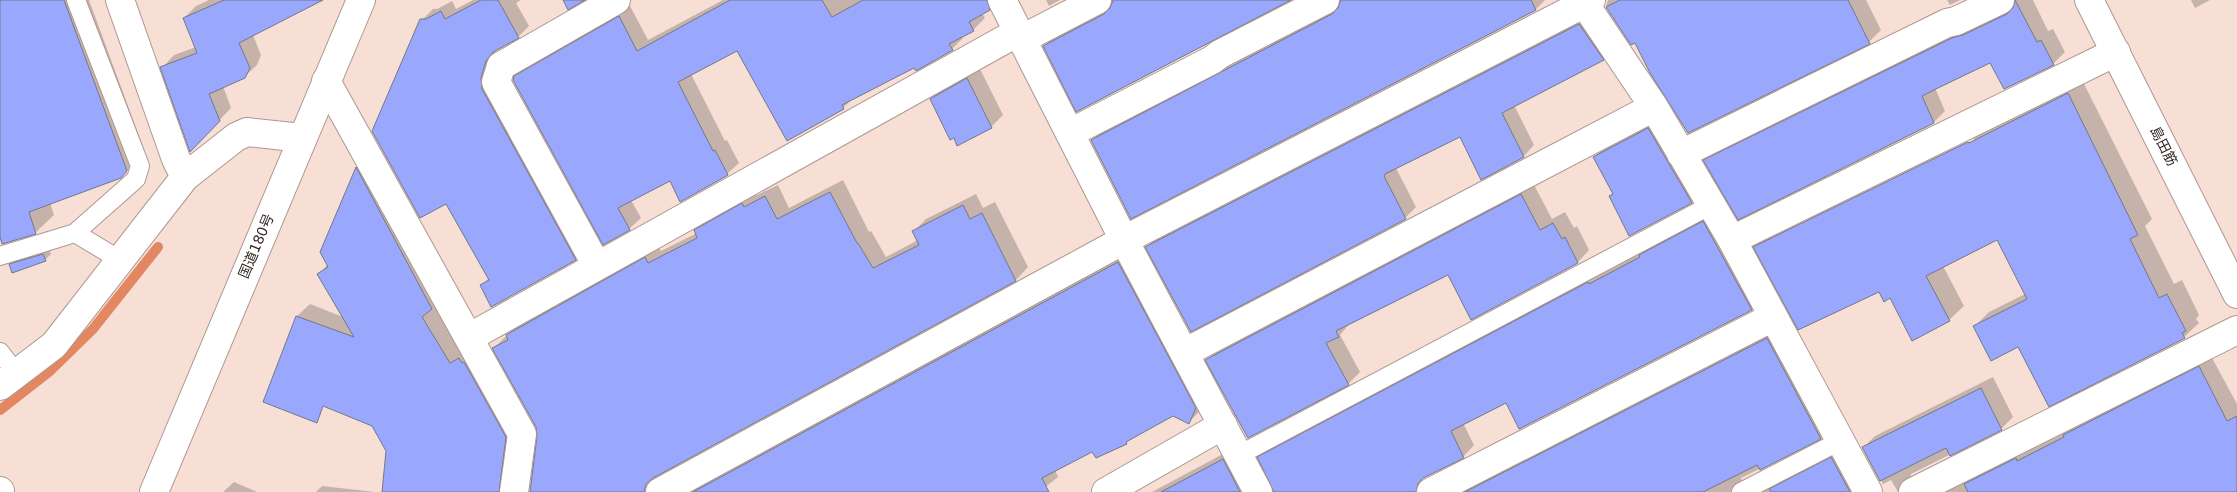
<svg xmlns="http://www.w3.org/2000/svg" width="2237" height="492" font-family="'DejaVu Sans','Noto Sans JP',sans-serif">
<rect width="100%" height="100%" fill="#f7dfd6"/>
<!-- shadow -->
<path fill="#0003" fill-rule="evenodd" d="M0,0H89L145,152L121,177L50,203L54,215L35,233H0Z
M209,0H306L253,35L261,55L257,65L244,77L223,86L231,108L191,150L162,68L174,55L196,47L184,18L196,6Z
M473,0H521L516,3L529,26L518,37L496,49L491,73L586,248L575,259L482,285L489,278L422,20L433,9H437L452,1L456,9Z
M723,0H998L982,13L985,18L973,30L962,36L963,38L952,49L914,66L852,99L843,108L738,49L691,74L725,141L727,140L739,163L727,174L670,180L631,200L641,218L629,229L604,243L515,77L527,65L630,6L648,40Z
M1046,0H1060L1049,6Z
M1114,0H1289L1044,46L1056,35L1113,5Z
M1342,0H1545L1536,9L1131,217L1092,140L1104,129L1340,5Z
M1608,0H1866L1881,30L1869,42H1636L1632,44L1606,6Z
M1947,0H1960L1950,5Z
M2016,0H2033L2048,31L2053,29L2065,52L2053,64L1991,61L1935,88L1945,111L1934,122L1739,218L1705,161L1717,149L2015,5Z
M2191,0H2210L2195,8Z
M1590,14L1614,48L1603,59L1514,105L1534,145L1524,156L1482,178L1460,136L1396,168L1416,207L1405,218L1147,247L1158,236Z
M979,67L1003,115L991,127L931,99L943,87Z
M2082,80L2152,219L2145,226L2174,284L2182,280L2199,315L2196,319L2199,323L2184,337L1975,326L1989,312L2025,294L1997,239L1943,266L1964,306L1949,320L1912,339L1891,297L1880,290L1755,247L1769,233ZM1973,138L1975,140L1771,240V237Z
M1658,119L1701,193L1691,202L1630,234L1611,196L1614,193L1595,157L1604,147Z
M369,156L444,296L435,305L463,352L518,424L517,492H383L387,451L373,425L319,403L265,402L297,316L310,304L343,317L319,274L328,264L322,252L357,168Z
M843,180L869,232L871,231L886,257L918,240L914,231L926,219L976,194L983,208L995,202L1028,267L1016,280L655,475L645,486L633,492H531L539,436L537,426L494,348L506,336L520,323L658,246L661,251L697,233L695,231L708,218L755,192L757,195L778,185L789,208Z
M1533,183L1552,219L1565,212L1574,228L1577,226L1589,250L1578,262L1471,319L1448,274L1350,323L1340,335L1360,372L1348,384L1207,360L1219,348Z
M1714,211L1762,298L1751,309L1506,401L1463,423L1474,445L1463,457L1362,492H1274L1259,458L1270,446L1600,272L1601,274L1646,250L1652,244Z
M49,248L51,254L45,260L11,265L17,258Z
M1130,251L1201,410L1189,422L1173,414L1132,437L1126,443L1096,457L1092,450L1055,470L1058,477L1039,492H685Z
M1779,327L1832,426L1821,438L1741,478L1743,486L1843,447L1861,492H1456Z
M2211,356L2237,404V492H1938L2028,447L2029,450L2069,430L2076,423Z
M1993,377L2013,417L2001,429L1911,474L1910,483L1901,492H1898L1891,480L1883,484L1863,448L1875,436Z
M1234,448L1259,492H1152Z
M234,482L257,492H223Z
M322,486L375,492H316Z"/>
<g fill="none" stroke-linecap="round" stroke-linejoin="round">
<!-- stream -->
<path stroke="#e28762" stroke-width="10" d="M0,410L50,371L93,329L158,247"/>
</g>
<!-- building -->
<path fill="#99a8fd" stroke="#727789" d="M0,0H64L127,171L121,178L29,212L36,234L2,244L0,237Z
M224,0H323L239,43L250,68L245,78L209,94L220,121L190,152L160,67L197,53L183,18Z
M481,0H498L519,38L493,52L486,61L481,78L482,89L576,260L491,307L480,285L489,280L446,204L420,218L372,131L420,19H426L441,11L445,19Z
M563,0H585L568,10Z
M730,0H822L832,17L863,0H987L990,10L969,22L974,31L949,44L953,50L916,71L914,68L842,105L844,109L787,141L737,51L678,82L713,151L715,150L728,175L680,202L670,181L618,208L630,230L603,245L513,80L514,76L619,16L637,51Z
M1113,0H1291L1076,112L1043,46L1104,14L1110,8Z
M1341,0H1531L1536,10L1131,219L1091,140L1332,14L1338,8Z
M1620,0H1848L1870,44L1688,133L1650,73L1635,43L1631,45L1606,7Z
M2015,0L2037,42L2041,40L2054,65L2004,89L1990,63L1940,87L1922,96L1934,123L1738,220L1703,160L1952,38L1963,35L2007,14L2013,8Z
M1579,24L1604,60L1502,113L1524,157L1481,180L1460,137L1385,174L1384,176L1406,219L1191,332L1145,247Z
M967,78L992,128L957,146L954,138L950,140L930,99Z
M2068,93L2138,235L2130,239L2159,298L2167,294L2186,331L2182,333L2185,338L2049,407L2018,347L1991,361L1973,326L2027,299L1997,240L1926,276L1950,321L1912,341L1890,298L1884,302L1879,292L1798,330L1753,247L1968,142L1969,143Z
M1648,128L1692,203L1629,236L1609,196L1613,194L1593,157Z
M356,167L432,309L422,317L450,363L459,358L462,363L464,362L506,437L499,492H382L386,451L372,426L323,406L317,423L263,402L296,316L354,337L317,274L328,267L320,252Z
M830,192L857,243H858L873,268L919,245L912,231L963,205L970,219L982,213L1016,281L653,478L646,484L644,492H530L537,436L536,427L492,348L508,340L506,335L645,257L648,263L697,238L694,230L742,203L744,207L765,196L777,219Z
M1521,194L1540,230L1553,223L1562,239L1565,237L1578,263L1471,320L1448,275L1336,331L1339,337L1326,343L1349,385L1248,438L1205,360Z
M1703,221L1752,310L1519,429L1506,403L1451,431L1464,458L1423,478L1418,484L1416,492H1274L1257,457L1588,282L1589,284L1640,257L1639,255Z
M43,254L46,261L12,273L9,264Z
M1118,262L1196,408L1189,424L1173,416L1126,442L1127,444L1096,458L1092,452L1042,478L1049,492H693Z
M1767,338L1821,439L1760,470L1757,465L1703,492H1465Z
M2199,366L2227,421L2237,416V492H1968L1964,484L2016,458L2017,461L2064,437L2063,435Z
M1981,388L2002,430L1950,456L1946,448L1880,481L1862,447Z
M1831,457L1850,492H1771L1769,489Z
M1223,459L1240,492H1161Z"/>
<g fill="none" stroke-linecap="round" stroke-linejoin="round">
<defs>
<path id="service" d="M75,233L136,179L140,166L76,0
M0,256L75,233L120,260
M0,352L17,374
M1239,455L1711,205
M1741,492L1840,441"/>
<path id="minor" d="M120,0L176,159L185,177
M1002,0L1124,240L1258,492
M1582,0L1654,107L1732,240L1868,492
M1022,39L1097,0
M326,81L522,434L514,492
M1070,133L1212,60L1220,54L1325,0
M1681,154L1947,23L1956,21L2000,0
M1732,240L2116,52
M597,266L496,82L501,66L616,0
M470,337L1018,32
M1184,353L1654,107
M0,386L54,345L185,177L236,137L247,132L302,138
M0,491V492
M660,492L1124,240L1591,0
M1106,492L1223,425
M1431,492L1773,317
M1913,492L2237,330"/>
<path id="tertiary" d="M2089,0L2237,294"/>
<path id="trunk" d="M154,492L361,0"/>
</defs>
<!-- service casing -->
<use href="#service" stroke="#ad978f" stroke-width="20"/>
<!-- minor casing -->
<use href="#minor" stroke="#ad978f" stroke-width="30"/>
<!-- tertiary casing -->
<use href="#tertiary" stroke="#ad978f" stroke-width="30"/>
<!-- trunk casing -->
<use href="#trunk" stroke="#ad978f" stroke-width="30"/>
<!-- service -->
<use href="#service" stroke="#fff" stroke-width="18"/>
<!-- minor -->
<use href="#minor" stroke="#fff" stroke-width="28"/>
<!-- tertiary -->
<use href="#tertiary" stroke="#fff" stroke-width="28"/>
<!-- trunk -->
<use href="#trunk" stroke="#fff" stroke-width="28"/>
</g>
<g text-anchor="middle" stroke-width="4.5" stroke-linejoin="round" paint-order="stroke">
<!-- street labels -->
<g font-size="14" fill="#312824" stroke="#fff">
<text transform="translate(2164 146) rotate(63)" y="5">島田筋</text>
<text transform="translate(256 246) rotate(-67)" y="5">国道180号</text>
</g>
</g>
</svg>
